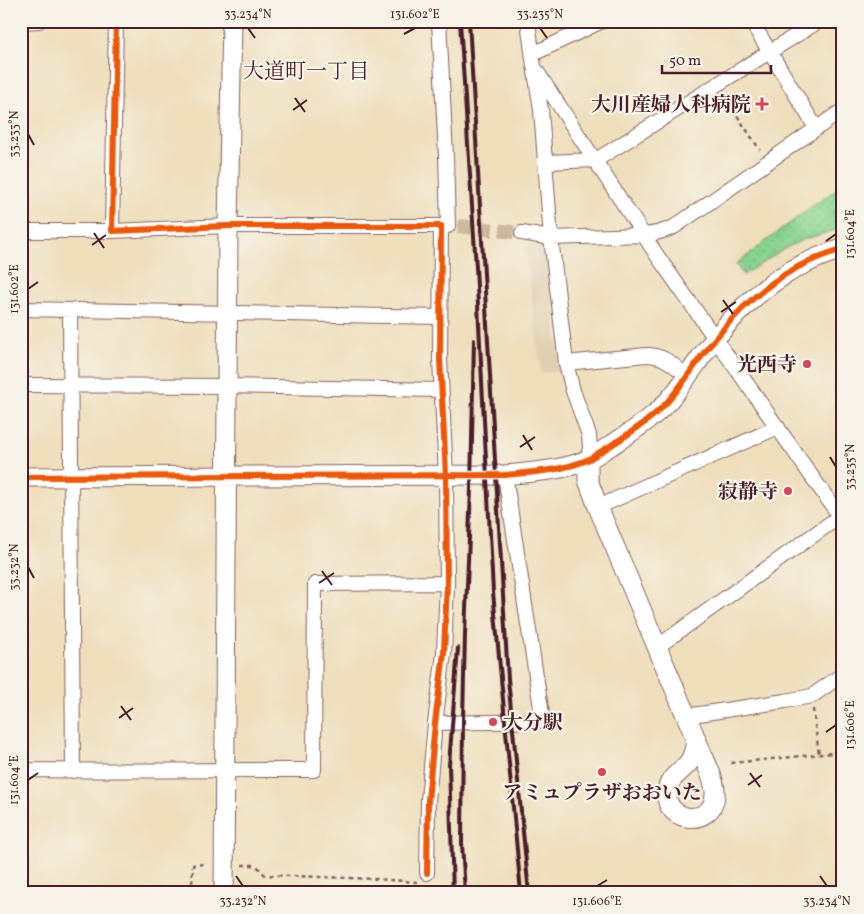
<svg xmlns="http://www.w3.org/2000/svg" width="864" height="914" font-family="Vollkorn,'Noto Serif JP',serif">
<defs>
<pattern id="grass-dots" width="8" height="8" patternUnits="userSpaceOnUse" patternTransform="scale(1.25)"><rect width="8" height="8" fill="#86d28f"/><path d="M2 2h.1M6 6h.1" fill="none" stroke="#75b47c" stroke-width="1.8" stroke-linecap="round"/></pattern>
</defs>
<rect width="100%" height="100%" fill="#f7f3e8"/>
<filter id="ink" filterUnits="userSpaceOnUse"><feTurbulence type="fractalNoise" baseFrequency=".02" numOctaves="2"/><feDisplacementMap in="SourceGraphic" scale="10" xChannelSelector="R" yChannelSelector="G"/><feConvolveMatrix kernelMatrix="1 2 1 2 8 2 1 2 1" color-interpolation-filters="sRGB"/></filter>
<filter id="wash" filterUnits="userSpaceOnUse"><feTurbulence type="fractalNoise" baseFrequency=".0096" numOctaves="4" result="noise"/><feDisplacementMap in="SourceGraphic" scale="20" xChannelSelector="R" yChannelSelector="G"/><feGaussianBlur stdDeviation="1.12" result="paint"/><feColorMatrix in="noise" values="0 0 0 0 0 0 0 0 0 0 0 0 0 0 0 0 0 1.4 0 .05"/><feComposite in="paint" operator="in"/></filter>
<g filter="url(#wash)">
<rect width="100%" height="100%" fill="#eedebc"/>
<!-- built -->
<path fill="#dfceb1" d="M525,245H543L547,248L560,371L541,373Z"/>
<!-- grass -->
<path fill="url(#grass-dots)" stroke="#68785d" d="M843,185V228L805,239L786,248L743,275L736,264L811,207Z"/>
</g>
<g filter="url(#ink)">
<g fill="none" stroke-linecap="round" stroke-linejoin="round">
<!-- street-tunnel -->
<path stroke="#cdb89f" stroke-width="14" stroke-dasharray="14 7" stroke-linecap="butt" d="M458,226L522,233"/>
<defs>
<path id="street" d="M116,21L112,231L228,226H441L440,359L446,475L447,583L444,653L435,723L428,801L427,873
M439,21L446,156L448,226
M528,21L534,67L656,254L843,521
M751,21L816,128
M21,22L39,21
M533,54L602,21
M535,72L541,110L551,238L566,363L573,391L589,435L590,447L588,460
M546,162L596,160L819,21
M21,231H112
M522,233L551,238L643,235C654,234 663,232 674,227L843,110
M21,309L440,317
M70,310L73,771
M566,363L646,355C665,355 673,365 687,376
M21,385L227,386L441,390
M598,507L778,427
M657,647L843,514
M686,716L785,701L812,696L843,674
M435,723L543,721L505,475
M21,770C119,771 216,770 314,770L315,584L447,583"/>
<path id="secondary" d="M588,460V480L598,507L701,751C706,763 716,782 715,795C713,828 664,823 667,792C668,777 682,772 689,762C694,755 695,747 696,740
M21,477L505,475C533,472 561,471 587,460C595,456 603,450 610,446C633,431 657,416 674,394C689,376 700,356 715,339C748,297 791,263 843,249
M224,893L228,226L232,21"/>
</defs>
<!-- street casing -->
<use href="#street" stroke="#83625e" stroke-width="16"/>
<!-- secondary casing -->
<use href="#secondary" stroke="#83625e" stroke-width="21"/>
<!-- path -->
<path stroke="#83625e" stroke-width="2.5" stroke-dasharray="4 4" stroke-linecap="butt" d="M724,96L760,150
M813,709L819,755
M731,763L843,752
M242,865H256L265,875L377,879L417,882
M192,883L193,865L205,864"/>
<!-- street -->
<use href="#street" stroke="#fff" stroke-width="14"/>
<!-- secondary -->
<use href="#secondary" stroke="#fff" stroke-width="19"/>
<!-- rail -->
<path stroke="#4a1f2b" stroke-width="4" d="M460,21L476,267L493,592L521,893
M469,21L508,679L529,893
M453,893L449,765L458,648
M465,893L462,843L463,719L465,634L471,488L474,340"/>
<defs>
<path id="cycleway" d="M116,21L112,231L228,226H441L440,359L446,475L447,583L444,653L435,723L428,801L427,873
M21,477L505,475C533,472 561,471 587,460C595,456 603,450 610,446C633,431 657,416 674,394C689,376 700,356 715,339C748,297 791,263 843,249"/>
</defs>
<!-- cycleway casing -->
<use href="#cycleway" stroke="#f7f3e8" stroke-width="9"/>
<!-- cycleway -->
<use href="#cycleway" stroke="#e8590c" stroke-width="6"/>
</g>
</g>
<!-- ticks -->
<path fill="none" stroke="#4a1f2b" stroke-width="2" d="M248,28L255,38M540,28L547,38M404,34L415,28M295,98L305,112M293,110L307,100M28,134L34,145M94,233L104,248M826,241L836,234M92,245L106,235M28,289L38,282M723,300L733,314M721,312L736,302M523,435L532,450M520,447L535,437M830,457L836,467M28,567L34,578M322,571L332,585M319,583L334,573M121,706L131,720M119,718L133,708M826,732L836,725M750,773L760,787M28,780L38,773M748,785L762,775M236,876L243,886M820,876L827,886M597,886L607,880"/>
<!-- markers -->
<g fill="#d1495b" stroke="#f7f3e8" stroke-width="2">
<path d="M759.5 96.5h5v5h5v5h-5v5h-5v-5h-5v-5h5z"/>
<circle cx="807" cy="364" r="5"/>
<circle cx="788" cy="491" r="5"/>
<circle cx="493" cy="722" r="5"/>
<circle cx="602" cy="772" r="5"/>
</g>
<g text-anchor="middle" stroke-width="4.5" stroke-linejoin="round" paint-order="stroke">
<!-- poi labels -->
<g font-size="20" font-weight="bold" fill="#4a1f2b" stroke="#f7f3e8" text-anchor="end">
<text x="751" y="111">大川産婦人科病院</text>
<text x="797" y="371">光西寺</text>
<text x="778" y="498">寂静寺</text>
<text x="503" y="729" text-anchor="start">大分駅</text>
<text x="602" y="799" text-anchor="middle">アミュプラザおおいた</text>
</g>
<!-- neighbourhood labels -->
<g font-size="21" fill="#4a1f2b" stroke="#f7f3e8">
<text x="306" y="78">大道町一丁目</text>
</g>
</g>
<!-- margin -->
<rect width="864" height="914" fill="none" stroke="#f7f3e8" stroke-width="55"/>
<!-- scale -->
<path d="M662 65v8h109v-8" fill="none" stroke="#4a1f2b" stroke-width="2.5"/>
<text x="669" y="65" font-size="15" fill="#4a1f2b" stroke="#f7f3e8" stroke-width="4" paint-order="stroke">50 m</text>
<rect x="28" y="28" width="808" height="858" fill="none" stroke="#4a1f2b" stroke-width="2"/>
<g font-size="12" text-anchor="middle" fill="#4a1f2b">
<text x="248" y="18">33.234°N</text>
<text x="415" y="18">131.602°E</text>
<text x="540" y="18">33.235°N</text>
<text transform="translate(14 134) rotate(-90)" y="4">33.233°N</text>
<text transform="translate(850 234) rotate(-90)" y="4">131.604°E</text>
<text transform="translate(14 289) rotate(-90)" y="4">131.602°E</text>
<text transform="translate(850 467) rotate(-90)" y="4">33.235°N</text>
<text transform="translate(14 567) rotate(-90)" y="4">33.232°N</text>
<text transform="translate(850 725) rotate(-90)" y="4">131.606°E</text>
<text transform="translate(14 780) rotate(-90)" y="4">131.604°E</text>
<text x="243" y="905">33.232°N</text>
<text x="597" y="905">131.606°E</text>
<text x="827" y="905">33.234°N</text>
</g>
</svg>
